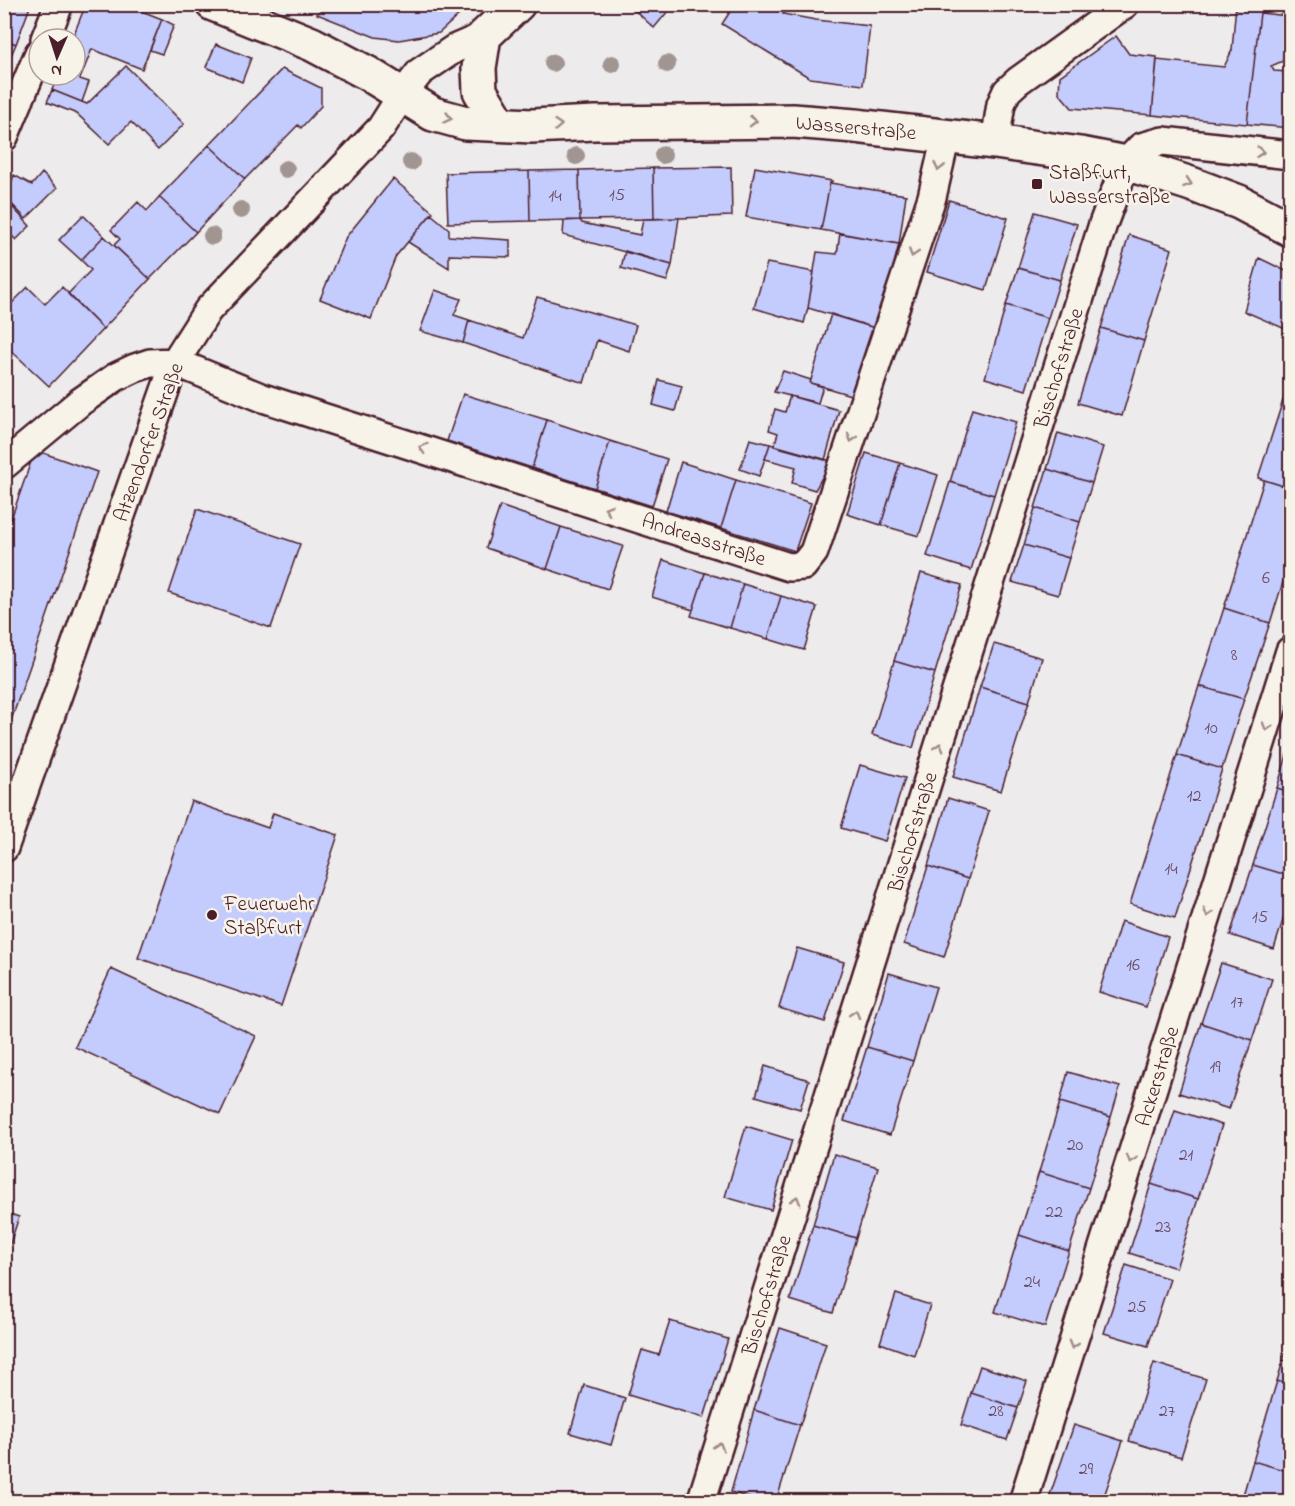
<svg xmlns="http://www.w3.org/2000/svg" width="1295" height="1506" font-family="'Indie Flower',sans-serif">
<rect width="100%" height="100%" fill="#edebec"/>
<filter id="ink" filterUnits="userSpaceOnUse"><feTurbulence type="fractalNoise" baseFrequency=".0167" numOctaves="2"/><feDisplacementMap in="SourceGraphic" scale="12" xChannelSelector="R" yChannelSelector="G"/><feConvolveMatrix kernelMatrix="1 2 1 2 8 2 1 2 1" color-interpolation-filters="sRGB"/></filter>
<g filter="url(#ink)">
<!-- building -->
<path fill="#c4cbfd" stroke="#4a1f2b" stroke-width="1.5" d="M4,4H31L16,44L4,39Z
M86,4H124L162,19L142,69L92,49L80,79L89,82L82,102L52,90L58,75H75V39H72Z
M326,4H471L439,33L399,40L375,37L317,14Z
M628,4H674L654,28Z
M735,4H789L783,14L816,20L870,26L863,85L810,78L722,24Z
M1236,4H1264L1265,13H1260L1247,124L1152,115L1157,60L1224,67L1232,50Z
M1260,13L1288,16L1287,21L1290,22V49L1284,48L1283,61L1271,66L1274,71L1288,72L1289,66H1290V128L1247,124Z
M162,19L174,25L162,54L150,50Z
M1116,36L1129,54L1157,57L1152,115L1072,108L1059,93L1060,76Z
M4,39L16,44L4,72Z
M216,44L251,58L242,82L206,67Z
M126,66L184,124L158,150L131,122L109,144L77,114L47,102L52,90L87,104Z
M282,69L321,88V106L301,128L298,125L245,179L209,145Z
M209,145L245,179L196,232L159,197Z
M731,167L732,216L654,219L653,168Z
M755,167L832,181L830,183L821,230L746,217Z
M653,168L654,219L580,220L579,170Z
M579,170L580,220L530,221L529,171Z
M529,171L530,221L448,223L446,173Z
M42,173L57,188L26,219L6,198L14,175L32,185Z
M393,179L433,212L396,256L371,319L320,299L346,237Z
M830,183L906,195L899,244L821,230Z
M159,197L196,232L150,279L114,245L120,239L111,230L138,202L147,211Z
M5,199L30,226L16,240L4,228Z
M949,200L1008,218L986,290L927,272Z
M1035,212L1077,224L1060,280L1018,268Z
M431,214L449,229V236L510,240V257L449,255V268L408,242Z
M83,215L104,236L81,260L59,240Z
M679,218L672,265L563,235L564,221L580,220L582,223L640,235L643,219Z
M840,233L899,244L882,311L875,328L808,308L817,252L837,254Z
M1129,235L1172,249L1144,341L1101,328Z
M104,236L150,279L103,329L68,294L91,270L81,260Z
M625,251L672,265L667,281L621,268Z
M1259,258L1290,273V331L1244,311Z
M767,263L814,272L808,308L804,323L754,308Z
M1018,268L1060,280L1048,318L1006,305Z
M28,287L45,304L62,287L103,329L49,386L4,344V311Z
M435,290L461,299L454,315L469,320L463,343L420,331Z
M537,297L636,325L629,351L597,340L584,383L463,343L469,320L523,338Z
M1006,305L1048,318L1026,390L985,378Z
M831,314L875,328L854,396L810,383Z
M1101,328L1144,341L1122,416L1078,403Z
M783,371L811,380L810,383L823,386L818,403L774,392Z
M659,380L682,386L675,411L653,405Z
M1287,388L1290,389V488L1258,478Z
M463,394L547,420L532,468L447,441Z
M790,396L839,410L825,460L774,446L778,433L769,430L775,409L785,412Z
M972,409L1016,422L994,495L950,482Z
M547,420L610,441L595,488L532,468Z
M1058,433L1103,447L1092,483L1047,469Z
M750,439L770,444L759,476L740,469Z
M610,441L667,459L652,506L595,488Z
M770,444L831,461L815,490L792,483L796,467L765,459Z
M35,450L97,472L4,741V539Z
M866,453L900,463L881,525L847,514Z
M681,462L736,480L721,528L666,511Z
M900,463L938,475L919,536L881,525Z
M1047,469L1092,483L1080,522L1035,508Z
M736,480L811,503L795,551L721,528Z
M1264,480L1290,488V560L1270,623L1224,608Z
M950,482L994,495L971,570L927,556Z
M500,506L561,527L547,569L486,548Z
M1035,508L1080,522L1069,558L1024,545Z
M197,509L300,544L271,628L169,593Z
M561,527L623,546L608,589L547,569Z
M1024,545L1069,558L1058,595L1012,582Z
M663,560L705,573L693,610L652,597Z
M705,573L743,584L730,628L691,616Z
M921,573L962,585L935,673L894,661Z
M743,584L781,596L768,639L730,628Z
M781,596L817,607L804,650L768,639Z
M1224,608L1270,623L1244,699L1199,686Z
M994,644L1042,658L1029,702L980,687Z
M894,661L935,673L913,748L872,735Z
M1199,686L1244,699L1222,769L1177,755Z
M980,687L1029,702L1001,791L953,777Z
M1290,745V792L1277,788Z
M1177,755L1222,769L1175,918L1130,904Z
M860,765L905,778L885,841L841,828Z
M1277,788L1290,792V876L1253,865Z
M948,798L989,811L968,879L928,866Z
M191,801L268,828L273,813L338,835L281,1006L138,958Z
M1253,865L1290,876V898L1274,949L1230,935Z
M928,866L968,879L944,957L904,944Z
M1121,921L1168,937L1146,1007L1099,992Z
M797,948L844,962L825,1022L779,1008Z
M1221,963L1272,979L1252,1040L1201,1023Z
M111,969L256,1036L220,1114L75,1047Z
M889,973L936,987L913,1061L867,1047Z
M1201,1023L1252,1040L1229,1109L1179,1093Z
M867,1047L913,1061L890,1135L844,1121Z
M765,1066L809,1080L800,1109L756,1096Z
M1068,1072L1120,1087L1111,1117L1060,1102Z
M1060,1102L1111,1117L1089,1188L1039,1172Z
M1175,1110L1222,1125L1198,1199L1151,1184Z
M746,1126L792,1140L771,1210L725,1197Z
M834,1154L878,1167L856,1238L813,1225Z
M1039,1172L1089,1188L1069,1251L1019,1235Z
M1151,1184L1198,1199L1176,1268L1129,1253Z
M4,1212L19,1217L4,1262Z
M813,1225L856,1238L833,1313L790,1300Z
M1019,1235L1069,1251L1045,1327L995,1312Z
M1126,1265L1170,1279L1148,1346L1104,1333Z
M896,1294L930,1305L914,1355L880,1343Z
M670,1321L728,1339L704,1418L628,1395L642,1350L659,1355Z
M780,1328L826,1343L800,1425L754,1410Z
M1290,1338V1385L1277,1381Z
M1154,1363L1206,1379L1181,1457L1129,1441Z
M980,1366L1027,1381L1018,1408L971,1393Z
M1277,1381L1290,1385V1472L1253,1461Z
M584,1385L625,1398L611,1445L570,1433Z
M971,1393L1018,1408L1007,1440L961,1425Z
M754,1410L800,1425L776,1502H761L731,1492Z
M1074,1425L1123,1441L1102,1502H1069L1050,1495Z
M1253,1461L1290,1472V1502H1241Z
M942,1495L963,1502H939Z"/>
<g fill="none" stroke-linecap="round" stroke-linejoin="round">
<defs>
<path id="street" d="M45,39L59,4
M4,137L39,53
M995,142L1001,104L1007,91L1018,81L1125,4
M4,465L80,402L116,377L135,368L150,363L175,362L263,398L789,567L803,566L814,552L932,197L946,136
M4,848L175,362L208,310L381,128L402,95L420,72L454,49L484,36
M701,1502L1103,224L1126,163L1141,147L1163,141L1290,155
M1023,1502L1290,651"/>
<path id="secondary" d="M213,4L312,44L367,73L433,114L466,123L532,126L595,123L793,121L855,126L995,142L1080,154L1126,163L1191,184L1239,202L1290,229
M500,124L480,91L479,68L484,36L518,4"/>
</defs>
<!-- street casing -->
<use href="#street" stroke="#4a1f2b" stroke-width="32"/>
<!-- secondary casing -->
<use href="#secondary" stroke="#4a1f2b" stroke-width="38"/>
<!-- street -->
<use href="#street" stroke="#f7f3e8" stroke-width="27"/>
<!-- secondary -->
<use href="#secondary" stroke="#f7f3e8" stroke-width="33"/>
</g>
<!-- trees -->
<g fill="#a19591">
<circle cx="553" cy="63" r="9"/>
<circle cx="612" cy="64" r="9"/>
<circle cx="667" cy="64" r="9"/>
<circle cx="663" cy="155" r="9"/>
<circle cx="576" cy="156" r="9"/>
<circle cx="411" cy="162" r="9"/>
<circle cx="286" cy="169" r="9"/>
<circle cx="241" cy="210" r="9"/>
<circle cx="212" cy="236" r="9"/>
</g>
<!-- one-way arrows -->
<defs><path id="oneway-chevron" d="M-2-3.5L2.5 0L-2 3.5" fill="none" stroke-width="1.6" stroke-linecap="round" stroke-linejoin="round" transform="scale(1.5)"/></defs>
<g stroke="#a0898a">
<use href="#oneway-chevron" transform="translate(448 118) rotate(14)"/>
<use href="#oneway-chevron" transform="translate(753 121)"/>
<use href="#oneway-chevron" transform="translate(558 125) rotate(-3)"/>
<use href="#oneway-chevron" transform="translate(1260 152) rotate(6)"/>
<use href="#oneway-chevron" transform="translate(939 167) rotate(103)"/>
<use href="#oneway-chevron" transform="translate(1188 183) rotate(19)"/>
<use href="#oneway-chevron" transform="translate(913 253) rotate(108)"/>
<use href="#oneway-chevron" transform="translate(852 438) rotate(108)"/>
<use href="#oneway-chevron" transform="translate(423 448) rotate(-162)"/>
<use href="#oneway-chevron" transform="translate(608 509) rotate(-162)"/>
<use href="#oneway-chevron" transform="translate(1267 727) rotate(107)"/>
<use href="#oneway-chevron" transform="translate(939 747) rotate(-73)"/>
<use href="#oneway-chevron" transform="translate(1208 913) rotate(107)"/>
<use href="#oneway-chevron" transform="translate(855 1014) rotate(-73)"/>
<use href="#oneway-chevron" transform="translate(1131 1159) rotate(107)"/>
<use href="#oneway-chevron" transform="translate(796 1200) rotate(-73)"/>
<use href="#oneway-chevron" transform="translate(1073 1345) rotate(107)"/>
<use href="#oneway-chevron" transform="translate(719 1446) rotate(-73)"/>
</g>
</g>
<!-- markers -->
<g fill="#4a1f2b" stroke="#f7f3e8" stroke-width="2">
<rect x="1031" y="178" width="12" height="12" rx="3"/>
<circle cx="212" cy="915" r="6"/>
</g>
<g text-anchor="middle" stroke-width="5" stroke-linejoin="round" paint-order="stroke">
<!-- number labels -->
<g font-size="18" fill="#684a60">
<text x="617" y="200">15</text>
<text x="555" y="201">14</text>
<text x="1266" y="583">6</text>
<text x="1234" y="660">8</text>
<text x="1211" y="733">10</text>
<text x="1194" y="801">12</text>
<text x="1171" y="874">14</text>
<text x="1260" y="922">15</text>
<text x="1133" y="970">16</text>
<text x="1237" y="1007">17</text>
<text x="1215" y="1072">19</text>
<text x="1075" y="1150">20</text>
<text x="1186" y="1160">21</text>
<text x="1054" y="1217">22</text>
<text x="1163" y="1232">23</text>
<text x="1032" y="1287">24</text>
<text x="1137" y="1312">25</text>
<text x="996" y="1416">28</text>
<text x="1167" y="1416">27</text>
<text x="1086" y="1474">29</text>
</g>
<!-- street labels -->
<g font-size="21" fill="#4a1f2b" stroke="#f7f3e8">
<text transform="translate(856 127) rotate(5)" y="7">Wasserstraße</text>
<text transform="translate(1058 368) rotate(-73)" y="7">Bischofstraße</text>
<text transform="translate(148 442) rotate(-70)" y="7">Atzendorfer Straße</text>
<text transform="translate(704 539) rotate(18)" y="7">Andreasstraße</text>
<text transform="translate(912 832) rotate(-73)" y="7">Bischofstraße</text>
<text transform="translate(1157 1076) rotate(-73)" y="7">Ackerstraße</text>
<text transform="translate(766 1295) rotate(-73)" y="7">Bischofstraße</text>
</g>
<!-- poi labels -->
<g font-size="21" fill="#4a1f2b" stroke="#f7f3e8" text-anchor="start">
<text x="1049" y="179">Staßfurt,<tspan x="1049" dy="24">Wasserstraße</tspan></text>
<text x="224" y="910">Feuerwehr<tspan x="224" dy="24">Staßfurt</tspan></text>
</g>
</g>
<!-- margin -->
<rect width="1295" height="1506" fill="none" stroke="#f7f3e8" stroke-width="24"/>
<rect x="12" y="12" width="1271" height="1482" fill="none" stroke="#4a1f2b" stroke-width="2" filter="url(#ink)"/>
<!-- north arrow -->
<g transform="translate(57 57) rotate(183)"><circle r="28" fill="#f7f3e8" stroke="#b29e9c" stroke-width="1.5"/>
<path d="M0-4.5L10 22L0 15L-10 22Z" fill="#4a1f2b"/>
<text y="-9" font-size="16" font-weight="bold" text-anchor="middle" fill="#4a1f2b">N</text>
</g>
</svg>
